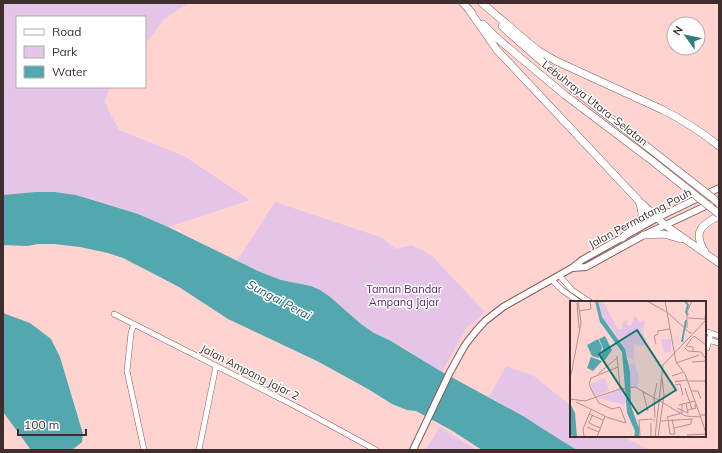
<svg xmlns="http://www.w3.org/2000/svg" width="722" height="453" font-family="Mulish,sans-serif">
<rect width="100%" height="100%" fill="#ffd3d0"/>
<!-- green -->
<path fill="#e4c5e8" d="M3,3H189L164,19L152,35L145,43V17H17V87H110L105,101L109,112L119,130L184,156L250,200L168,227C133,212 93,196 56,192C38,191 20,193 3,195Z
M275,202L383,238L396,249L412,245L431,255L485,312L467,327L442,372L403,347L374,333L361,324L329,296L320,290L311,286L281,280L258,271L237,261Z
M506,366L534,376L571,406V436H621L650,450H577L559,439L523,416L489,397Z
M440,427L476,450H425Z"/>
<!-- water -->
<path fill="#53a8af" d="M35,192H55L76,195L96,201L138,214L168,227L258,271L281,280L311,286L320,290L329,296L361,324L374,333L391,341L442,372L523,416L559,439L577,450H482L451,430L416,411L407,410L392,404L368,389L317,361L228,319L179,287L158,276L123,258L108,253L80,247L54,244H38L27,246L3,245V195Z
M3,313L30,323L51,339L60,357L83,434L82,442L72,450H31L3,412Z"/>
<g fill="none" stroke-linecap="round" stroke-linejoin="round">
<defs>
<path id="minor" d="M559,275L572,290L590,302
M552,280L562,290L579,302
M114,314L297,407L376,450
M134,324L131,333L127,371L144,450
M705,331L719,336
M705,339L719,343
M707,348L711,333
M199,450L216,366"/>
<path id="major" d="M572,268L586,267L644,235L712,203
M413,450L450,372L465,345L476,331L485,321L503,307L572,268L582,260L657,218L719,188"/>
<path id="highway" d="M463,3L472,13
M482,3L529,43L539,51L556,61L663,110C685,121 700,131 719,146
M469,10L497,50L639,201L665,225L719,263
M483,24L498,39L565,95
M502,26L507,31L571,87
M644,235L664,234L681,239
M622,238C629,232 641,225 642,214C642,210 640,205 639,201
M705,252C692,232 702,224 719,216"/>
</defs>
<!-- minor casing -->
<use href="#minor" stroke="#835d5c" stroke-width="6"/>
<!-- major casing -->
<use href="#major" stroke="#835d5c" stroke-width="8"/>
<!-- highway casing -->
<use href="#highway" stroke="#835d5c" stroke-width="8"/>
<!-- minor -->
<use href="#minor" stroke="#fff" stroke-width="5"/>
<!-- major -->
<use href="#major" stroke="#fff" stroke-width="6"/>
<!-- highway -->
<use href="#highway" stroke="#fff" stroke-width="7"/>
<defs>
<path id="highway-bridge" d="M571,87L719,203
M565,95L651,160L719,214"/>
</defs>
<!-- highway-bridge casing -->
<use href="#highway-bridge" stroke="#835d5c" stroke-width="8" stroke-linecap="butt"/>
<!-- highway-bridge -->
<use href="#highway-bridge" stroke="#fff" stroke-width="7"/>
</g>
<g text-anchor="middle" stroke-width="3" stroke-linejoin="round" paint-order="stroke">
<!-- street labels -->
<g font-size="11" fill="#3f2e2d" stroke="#fff">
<text transform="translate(595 103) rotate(38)" y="4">Lebuhraya Utara–Selatan</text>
<text transform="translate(640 218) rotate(-28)" y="4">Jalan Permatang Pauh</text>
<text transform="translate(250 372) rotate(27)" y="4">Jalan Ampang Jajar 2</text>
</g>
<!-- park labels -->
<g font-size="11" fill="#5b2863" stroke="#fff">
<text x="404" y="293">Taman Bandar<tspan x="404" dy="13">Ampang Jajar</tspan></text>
</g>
<!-- water labels -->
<g font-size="12" font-style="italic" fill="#155d62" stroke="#fff">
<text transform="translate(279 300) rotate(28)" y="4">Sungai Perai</text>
</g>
</g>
<!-- overview -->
<g transform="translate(570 301)">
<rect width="136" height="136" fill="#ffd3d0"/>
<path d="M28,0H33L48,28H52V22L57,19V24L61,25L65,15L70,21L75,20L73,30L77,45L64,43V60L57,55L53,42L32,16ZM91,38H101V50L95,53ZM65,62L69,78L67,86H60L58,63ZM35,77L39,90L25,95L20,83ZM51,88H55V104L29,97Z" fill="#e4c5e8"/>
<path d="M25,0H28L32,16L55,48L60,71L61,105L69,127V136H64L65,130L57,112L52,51L30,21ZM35,35L42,49L35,59L30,58L33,47L29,38ZM28,38L32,46L29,57L22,55L17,44ZM21,56L32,60L23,70L17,67ZM0,102L5,112L7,136L0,134Z" fill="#53a8af"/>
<path fill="none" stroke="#53a8af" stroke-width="2" d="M115,0L118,4L116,11L118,14M112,41L116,19"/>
<path fill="none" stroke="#b2918f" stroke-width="1" d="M77,0L97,11L120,32L122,31M95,0L106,61L115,73L130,114M7,2L9,27M9,10L21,8L20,0M118,17L135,18L136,7M117,27V11L122,0M120,39L124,35L136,44M121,39L116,45L123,46V50M86,43L84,35L88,33V30L100,28M114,46L118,50L131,51L136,58M47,55L50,86M122,61L136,60M106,62L129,54M28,73L47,57M102,75L114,71M0,79L11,22L8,0M107,79L105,81L117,79M118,80H136M105,84L110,83L113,94M115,87L122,108M122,90H128L131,98M73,91L78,110M23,92L19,83L21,77L48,66M0,98L15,100L50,88L65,86L102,107M6,101L39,117L56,122L50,106L42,108L29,102L23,92M109,104L125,100M101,107L116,115L131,116M107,107L118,112L116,102M118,109L126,107L125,103M19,113L33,119M136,114H130L136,132M22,115L19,122L30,127M85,117L84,96L87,82M98,118L100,133H105L102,118M98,118L97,116L112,112V103M91,120L123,118M17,126L29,131M104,127L121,123V118M117,134L136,133M14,136L13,128L21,109M27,136L35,115M70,136L69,119L82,118L85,120M81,136V122M85,136L93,64L136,19M88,136L94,94L92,77"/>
<path fill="#0f766e" fill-opacity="0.15" stroke="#0f766e" stroke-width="2" d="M67,29L106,89L68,113L29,53Z"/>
<rect width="136" height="136" fill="none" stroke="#3f2e2d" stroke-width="2"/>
</g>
<!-- border -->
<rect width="722" height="453" fill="none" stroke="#3f2e2d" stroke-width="8"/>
<!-- legend -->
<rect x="16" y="16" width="130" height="72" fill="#ffffff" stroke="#b2abab"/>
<rect x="24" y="29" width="20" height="6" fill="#ffffff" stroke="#b2abab"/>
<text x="52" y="36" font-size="12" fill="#3f2e2d">Road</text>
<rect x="24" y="46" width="20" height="12" fill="#e4c5e8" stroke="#b2abab"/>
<text x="52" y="56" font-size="12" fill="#3f2e2d">Park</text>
<rect x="24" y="66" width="20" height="12" fill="#53a8af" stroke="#b2abab"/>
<text x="52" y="76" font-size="12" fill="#3f2e2d">Water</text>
<!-- north arrow -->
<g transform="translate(686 36) rotate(303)"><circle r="19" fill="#ffffff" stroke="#b2abab"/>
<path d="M0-3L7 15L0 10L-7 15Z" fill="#337b81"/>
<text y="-6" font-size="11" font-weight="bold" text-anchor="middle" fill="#3f2e2d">N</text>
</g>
<!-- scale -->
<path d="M18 429v6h68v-6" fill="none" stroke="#3f2e2d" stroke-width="2"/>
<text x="24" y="429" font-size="12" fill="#3f2e2d" stroke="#ffffff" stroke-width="3" paint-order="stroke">100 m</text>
</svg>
